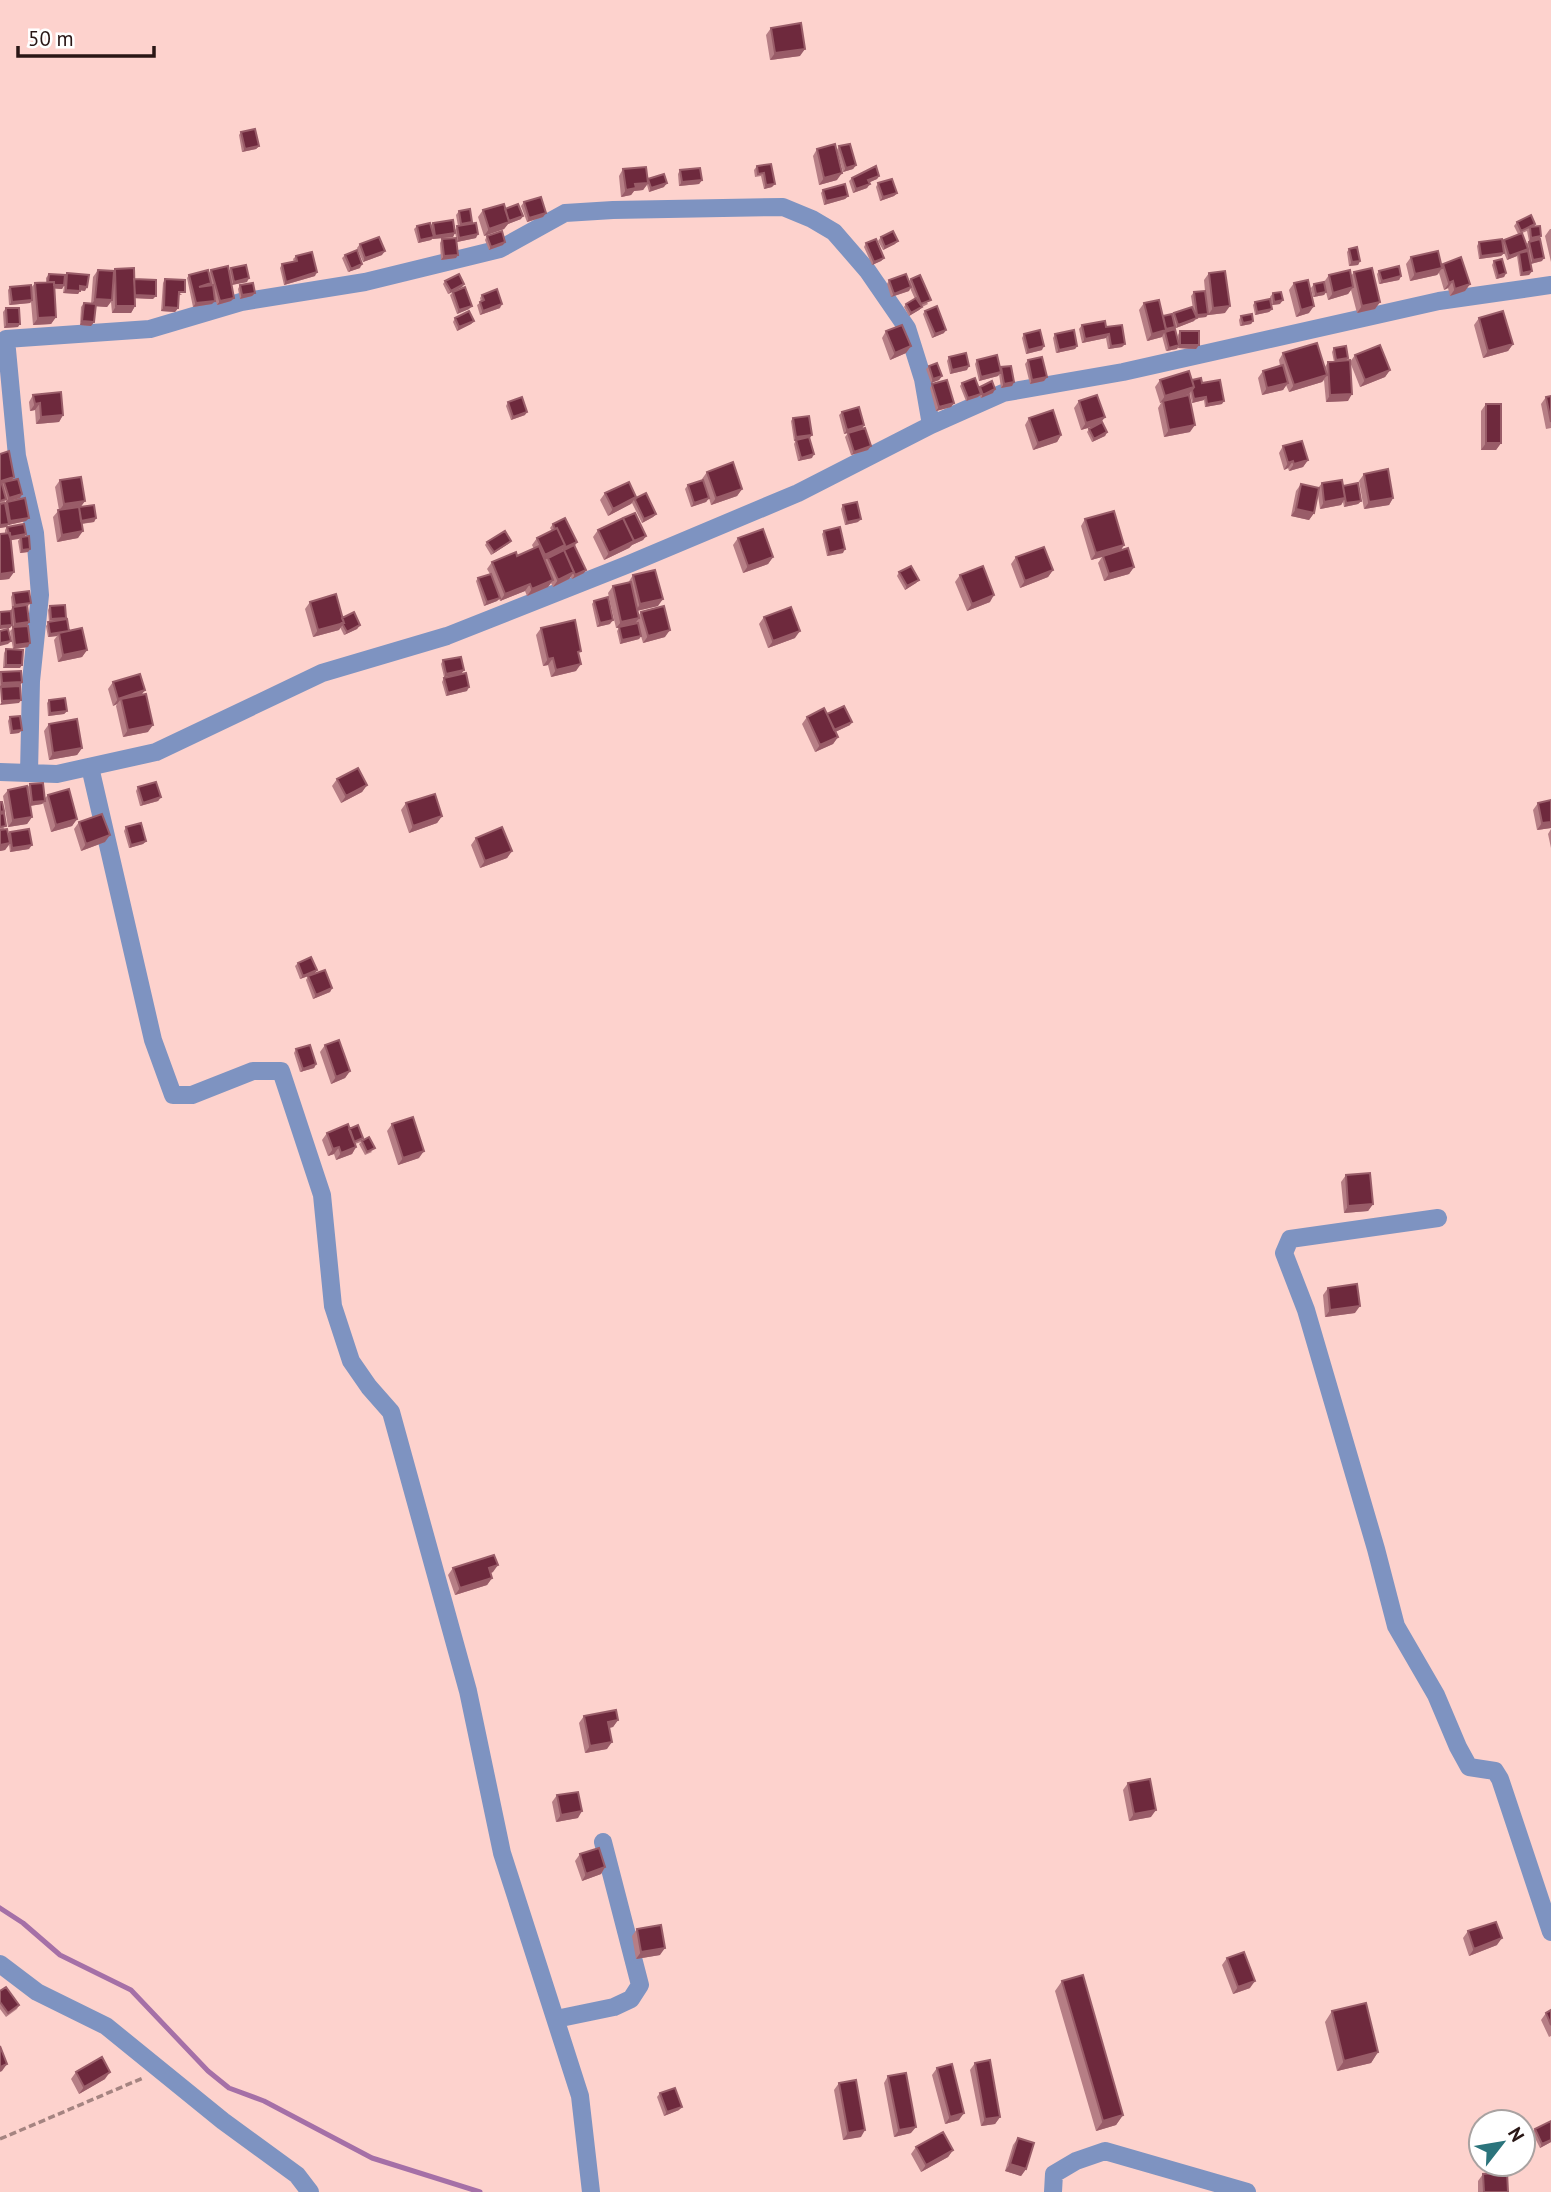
<svg xmlns="http://www.w3.org/2000/svg" width="1551" height="2192" font-family="'PT Sans',sans-serif">
<rect width="100%" height="100%" fill="#fdd2cd"/>
<g fill="none" stroke-linecap="round" stroke-linejoin="round">
<!-- stream -->
<path stroke="#a570a7" stroke-width="5" d="M0,1908L23,1923L60,1955L131,1990L208,2071L229,2088L264,2101L372,2158L480,2192"/>
<!-- path -->
<path stroke="#a58481" stroke-width="3.5" stroke-dasharray="7 3.5" stroke-linecap="butt" d="M0,2139L143,2078"/>
<!-- minor -->
<path stroke="#7e93c1" stroke-width="18" d="M90,767L153,1040L173,1095H192L253,1071H281L322,1195L333,1306L351,1361L369,1387L391,1412L468,1691L502,1853L580,2096L591,2192
M0,772L57,774L156,752L322,673L447,636L629,564L798,493L931,425
M29,773L31,681L40,595L35,533L17,456L6,339L150,329L241,302L365,282L500,249L565,213L613,210L783,207L812,219L834,232L867,270L907,328L923,379L931,425L1003,393L1123,372L1439,301L1551,285
M1438,1218L1290,1239L1284,1253L1306,1310L1376,1549L1396,1626L1436,1695L1458,1747L1469,1767L1495,1771L1500,1779L1551,1932
M0,1964L37,1992L106,2026L223,2121L297,2175L310,2192
M556,2019L614,2007L631,1999L640,1985L603,1842
M1053,2192L1054,2174L1076,2161L1105,2151L1247,2192"/>
</g>
<!-- wall -->
<path fill="#b67e85" fill-rule="evenodd" d="M771,28L800,56L770,60L766,35Z
M241,132L259,146L256,149L242,152L239,135Z
M839,146L856,165L853,169L843,172L837,150Z
M817,149L837,180L819,185L813,156Z
M771,164L772,187L764,189L761,176L755,177L754,170L757,166Z
M623,169L648,180L664,187L649,192L647,185L643,190L634,191L631,195L621,197L619,176Z
M680,170L702,180L699,184L679,186L678,174Z
M879,176L877,179L869,182L867,188L853,193L849,181L852,178Z
M878,183L897,193L894,196L880,201L876,187Z
M823,190L848,196L845,199L824,205L821,193Z
M524,202L546,213L543,217L527,222L521,206Z
M505,209L521,219L508,224L504,229L484,236L478,217L483,210Z
M459,211L471,224L476,238L457,242L455,232L453,237L432,239L431,240L418,243L414,229L417,226L431,225L433,223L455,230L458,226L456,215Z
M1517,222L1535,224L1534,227L1540,239L1542,261L1531,264L1532,271L1529,275L1520,276L1517,256L1507,260L1503,250L1504,253L1501,256L1479,259L1477,246L1479,242H1502L1504,240L1518,234L1514,226ZM1527,231L1529,241L1526,245L1522,233Z
M1550,229H1551V262L1545,236Z
M487,236L503,245L489,250L485,240Z
M881,237L895,244L883,250L878,241Z
M442,239L456,258L441,260L440,243Z
M866,243L884,258L881,261L872,265L864,247Z
M360,244L382,255L363,262L357,248Z
M1349,249L1360,261L1358,265L1349,266L1347,252Z
M345,255L360,268L348,272L342,258Z
M296,256L315,276L284,285L280,268L282,264L294,262L293,259Z
M1411,257L1441,265L1443,264L1470,284L1465,291L1450,296L1448,288L1444,290L1439,273L1437,275L1410,281L1406,264Z
M1494,261L1506,273L1504,277L1496,279L1492,265Z
M231,268L247,282L232,285L231,301L217,305L213,291L212,304L193,307L187,278L189,275L209,273L211,270L229,271Z
M115,269L134,279L153,299L135,298V306L131,313H112L111,302L107,307L96,306L94,322L91,326L80,325L81,307L84,303L91,304L93,277L98,270L113,271Z
M1379,271L1401,276L1399,280L1379,284L1377,274Z
M1354,272L1380,302L1375,309L1357,313L1351,290L1348,294L1328,300L1326,292L1324,295L1313,297L1311,288L1314,284L1324,282L1329,275L1351,276Z
M67,273L85,291L80,290L78,294L63,293L64,286L62,289L54,288L56,317L51,324L33,325L31,302L30,303L9,305L8,290L10,287L31,288L35,283L46,282V278L49,274L65,277Z
M1209,273L1225,313L1208,315V314L1206,317L1196,318L1194,321L1176,328L1175,326L1174,329L1178,341V335L1180,331L1199,345L1196,349L1178,348V347L1177,349L1166,351L1162,336V337L1147,341L1139,310L1144,303L1163,316H1172L1174,313L1193,309L1191,296L1194,292L1205,291L1204,280Z
M165,279L182,295H178V308L175,312L161,311L163,283Z
M911,279L928,304L922,307L919,310L909,316L904,307L906,304L915,299L910,288L909,291L891,297L887,284L889,280L909,281Z
M445,281L464,284L462,287L453,292L469,309L457,314L450,295L453,292L448,294L443,284Z
M1294,283L1309,313L1296,317L1289,290Z
M240,285L255,293L252,296L240,299L238,289Z
M1273,293L1280,304L1272,305L1270,297Z
M482,295L500,308L480,315L477,305L481,302L480,298Z
M1255,302L1272,309L1269,312L1255,315L1253,305Z
M6,308L18,327L4,328L3,312Z
M925,311L944,333L932,338L923,314Z
M1241,316L1253,321L1251,324L1240,326L1239,320Z
M455,318L474,321L471,324L457,331L453,322Z
M1479,318L1513,344L1508,351L1483,358L1474,325Z
M1082,325L1106,327L1122,347L1108,349L1106,338L1082,343L1079,329Z
M886,331L911,346L906,353L890,360L882,338Z
M1024,334L1042,350L1026,354L1022,338Z
M1055,334L1077,346L1075,349L1056,353L1053,338Z
M1334,348L1348,358L1346,361L1348,401L1326,402L1324,380L1322,382L1289,392L1286,385L1283,390L1262,395L1258,378L1263,371L1280,366L1279,360L1283,353L1325,367L1328,362H1334L1332,352Z
M1355,355L1390,370L1385,377L1360,387L1350,362Z
M949,357L967,370L950,374L947,361Z
M977,360L1000,369L1001,367L1014,382L1012,386L1001,388L999,374L998,376L979,381L975,364Z
M1028,360L1047,377L1044,381L1030,384L1025,364Z
M929,366L942,376L939,380L931,383L926,369Z
M1160,380H1192L1202,383L1222,404L1205,407L1204,400L1192,403L1190,394L1180,397L1190,432L1164,437L1158,408L1161,403H1160L1155,387Z
M962,383L979,388L980,387L993,393L981,398L979,395L978,397L966,401L960,386Z
M932,384L954,403L951,407L936,411L930,388Z
M33,395L63,415L59,422L36,424L35,410L30,411L29,402Z
M1551,396V428L1546,429L1541,404L1546,397Z
M1079,401L1101,423L1107,432L1105,436L1092,442L1087,432L1089,429L1095,426L1081,430L1074,408Z
M508,402L525,415L511,420L506,406Z
M1486,404L1501,443L1496,450H1481V411Z
M842,412L864,425L862,429L844,434L839,415Z
M793,418L812,435L810,438L812,458L798,461L794,444L796,440L794,441L791,421Z
M1029,418L1061,435L1057,442L1033,450L1025,425Z
M848,433L868,450L851,455L845,437Z
M1283,446L1308,460L1303,467L1289,471L1288,468L1284,470L1279,453Z
M9,451L14,477L11,480L18,479L22,494L20,498L6,502V500L4,503L0,504V454Z
M707,472L742,489L737,496L711,505L709,498L706,502L691,507L685,489L688,485L702,480V479Z
M1364,474L1393,498L1389,505L1364,509L1359,481Z
M60,480L81,507L96,518L94,522L82,524L78,538L57,542L53,517L59,510L55,487Z
M1322,483L1343,486L1361,501L1358,504L1344,507L1343,502L1341,505L1320,509L1318,495L1314,513L1309,520L1291,516L1296,491L1301,484L1318,488Z
M605,493L636,498L656,514L653,517L642,523L632,503L608,516L600,500Z
M7,502L26,521L8,525L6,527L0,528V504L5,505Z
M843,505L858,522L845,525L841,509Z
M1085,519L1120,551L1134,567L1129,574L1104,581L1098,563L1102,557L1091,560L1081,526Z
M553,524L577,542L575,546L584,573L572,579L571,577L569,579L553,587L551,583L548,587L527,596L525,591L500,601L499,598L497,601L484,606L476,581L478,578L490,574L487,569L492,562L517,556L534,549L532,545L537,538L552,531L550,528Z
M7,527L24,537L30,549L28,552L20,553L18,541L20,538L10,540L14,572L9,579L0,580V534H5V530Z
M598,530L646,536L643,540L632,545L629,548L604,560L593,537Z
M824,531L843,553L827,556L822,534Z
M738,538L773,557L768,564L743,573L733,545Z
M511,541L508,544L491,555L485,545L487,542Z
M1016,557L1053,570L1048,577L1020,588L1011,564Z
M899,572L916,583L905,590L897,576Z
M633,575L658,606L637,611L638,616L641,612L665,637L643,643L641,636L639,639L620,644L617,631L619,628H616L608,593L613,586L628,583Z
M960,575L990,602L967,611L955,582Z
M13,593L31,603L27,607L29,622L27,626L28,647L13,649L10,631L13,628L12,625L10,628V611L12,608L11,597Z
M594,601L610,624L597,627L592,604Z
M310,602L342,618L360,625L357,629L344,635L340,627L339,630L313,637L305,609Z
M50,606L65,619L69,631L87,650L82,657L58,662L54,640L57,636L48,637L46,626L49,622L48,610Z
M764,617L795,638L768,648L759,624Z
M541,628L579,655L576,671L551,677L548,665L543,666L536,635Z
M6,649L20,668H3L4,653Z
M443,660L464,670L461,674L444,677L441,664Z
M1,672L22,682L20,686L0,687V674Z
M444,678L467,691L446,696L442,682Z
M113,682L142,695L148,732L123,737L116,706L117,704L113,706L108,689Z
M49,700L67,711L64,714L48,716L47,703Z
M827,714L850,725L835,732L838,737L833,744L815,752L802,724L807,717Z
M10,717L19,733L10,734L8,721Z
M49,724L82,748L77,755L49,760L44,731Z
M337,779L367,785L362,792L341,803L332,786Z
M30,784L44,799L48,795L77,819L72,826L51,832L43,803L42,804L30,806L32,817L27,824L8,827L3,796L8,790L27,788Z
M138,787L161,797L158,801L140,806L136,791Z
M1551,800V828L1537,830L1533,810L1538,803Z
M0,802L4,811L2,813L4,830L8,834L10,832L29,849L10,852L9,845L5,850L0,851Z
M406,803L442,816L437,823L409,833L401,810Z
M79,822L105,842L81,851L74,829Z
M126,827L146,841L143,844L129,848L124,831Z
M1551,829V848L1548,834Z
M476,838L512,851L507,858L480,868L471,845Z
M298,963L317,970L314,974L300,979L295,966Z
M308,976L332,988L330,992L313,999L306,980Z
M325,1045L350,1071L345,1078L331,1084L320,1052Z
M296,1049L316,1064L314,1068L300,1072L294,1053Z
M392,1124L419,1158L398,1165L387,1131Z
M349,1129L363,1138L361,1142L355,1144L356,1147L352,1154L336,1160L334,1154L328,1156L322,1140L327,1133Z
M362,1141L372,1152L365,1155L359,1144Z
M1346,1175L1373,1204L1368,1211L1344,1213L1341,1182Z
M1328,1288L1355,1313L1325,1317L1323,1295Z
M453,1568L493,1572L491,1573L492,1578L487,1585L455,1595L448,1575Z
M584,1716L618,1720L613,1727L609,1728L607,1749L585,1753L579,1723Z
M1128,1783L1151,1817L1129,1821L1123,1790Z
M557,1795L578,1818L556,1822L552,1802Z
M580,1854L605,1867L601,1874L582,1881L575,1861Z
M637,1929L660,1955L636,1959L632,1936Z
M1468,1931L1497,1945L1469,1956L1463,1938Z
M1227,1958L1250,1988L1233,1994L1222,1965Z
M1062,1981L1123,2115L1116,2125L1096,2131L1055,1991Z
M0,1991L19,2005L17,2009L6,2017L0,2009Z
M1551,2010V2036L1549,2037L1541,2020L1546,2013Z
M1332,2011L1378,2052L1371,2063L1337,2071L1325,2022Z
M975,2063L1000,2117L995,2124L981,2126L970,2070Z
M937,2068L959,2120L945,2124L932,2075Z
M76,2072L105,2079L79,2094L71,2079Z
M888,2076L911,2133L894,2137L884,2083Z
M839,2083L861,2137L843,2140L834,2090Z
M660,2093L679,2110L664,2116L657,2097Z
M1535,2129L1551,2142L1540,2148L1532,2132Z
M1018,2138L1026,2169L1021,2176L1005,2171L1013,2145Z
M1481,2140V2156L1478,2145Z
M916,2147L953,2150L948,2157L921,2172L911,2154Z
M1483,2174L1508,2192H1478V2181Z"/>
<!-- shaded-wall -->
<path fill="#995c68" d="M805,49L800,56L770,60L775,53Z
M259,146L256,149L242,152L245,149Z
M856,165L853,169L843,172L846,168Z
M842,173L837,180L819,185L824,178Z
M879,176L877,179L866,184L868,180Z
M702,180L699,184L679,186L682,182Z
M648,183L643,190L634,191L631,195L621,197L626,190L635,184Z
M667,183L664,187L649,192L651,188Z
M775,184L772,187L764,189L766,185Z
M870,184L867,188L853,193L856,189Z
M897,193L894,196L880,201L883,197Z
M848,196L845,199L824,205L826,201Z
M546,213L543,217L527,222L529,218Z
M523,216L521,219L508,224L504,229L484,236L489,229Z
M455,233L453,237L432,239L435,236Z
M478,234L476,238L457,242L459,238Z
M1541,236L1539,240L1529,241L1531,238Z
M434,237L431,240L418,243L420,240Z
M898,241L895,244L883,250L885,247Z
M505,242L503,245L489,250L491,247Z
M1528,249L1525,253H1519L1517,256L1507,260L1509,256Z
M385,251L382,255L363,262L365,258Z
M1504,253L1501,256L1479,259L1481,256Z
M458,255L456,258L441,260L444,256Z
M884,258L881,261L872,265L874,262Z
M1544,258L1542,261L1530,264L1533,260Z
M1360,261L1358,265L1349,266L1352,262Z
M362,264L360,268L348,272L351,269Z
M1442,268L1437,275L1410,281L1415,274Z
M1532,271L1529,275L1520,276L1522,273Z
M317,272L315,276L284,285L286,282Z
M1506,273L1504,277L1496,279L1498,276Z
M1401,276L1399,280L1379,284L1382,281Z
M249,278L247,282L231,285L234,282Z
M1453,281L1448,288L1444,290L1449,283Z
M48,284L64,285L62,289L45,288Z
M464,284L462,287L448,294L451,291Z
M1470,284L1465,291L1450,296L1455,289Z
M80,286L87,287L85,291L78,290Z
M911,287L909,291L891,297L894,294Z
M1353,287L1348,294L1328,300L1333,293Z
M66,290L80,291L78,294L63,293Z
M1326,292L1324,295L1313,297L1316,294Z
M255,293L252,296L240,299L242,295Z
M134,295L156,296L153,299L131,298Z
M234,298L231,301L217,305L220,301Z
M95,299L112,300L107,307L91,306Z
M32,300L30,303L9,305L12,302Z
M1283,300L1280,304L1272,305L1274,302Z
M215,301L212,304L193,307L196,303Z
M1380,302L1375,309L1357,313L1362,306Z
M502,304L500,308L480,315L483,311Z
M116,306H135L131,313H112Z
M472,306L469,309L457,314L459,310Z
M1230,306L1225,313L1208,315L1213,308Z
M1314,306L1309,313L1296,317L1301,310Z
M164,307L178,308L175,312L161,311Z
M922,307L919,310L909,316L911,313Z
M1272,309L1269,312L1255,315L1257,312Z
M1208,314L1206,317L1196,318L1194,321L1176,328L1178,325L1194,318L1197,315Z
M56,317L51,324L33,325L38,318Z
M82,321L94,322L91,326L80,325Z
M474,321L471,324L457,331L459,327Z
M1253,321L1251,324L1240,326L1243,323Z
M7,324H20L18,327L4,328Z
M1175,327L1173,331L1164,333L1162,337L1147,341L1152,334Z
M946,330L944,333L932,338L935,334Z
M1109,334L1106,338L1082,343L1085,339Z
M1125,344L1122,347L1108,349L1111,346Z
M1513,344L1508,351L1483,358L1488,351Z
M1179,345L1177,349L1166,351L1169,348Z
M1180,345H1199L1196,349L1178,348Z
M911,346L906,353L890,360L895,353Z
M1044,346L1042,350L1026,354L1028,350Z
M1077,346L1075,349L1056,353L1059,350Z
M969,366L967,370L950,374L952,370Z
M1390,370L1385,377L1360,387L1365,380Z
M1001,372L998,376L979,381L981,377Z
M1327,375L1322,382L1289,392L1294,385Z
M942,376L939,380L931,383L933,379Z
M1047,377L1044,381L1030,384L1032,380Z
M1014,382L1012,386L1001,388L1004,384Z
M1288,383L1283,390L1262,395L1267,388Z
M1194,387L1189,394L1163,402V401L1160,403L1165,396Z
M995,389L993,393L981,398L983,395Z
M981,394L978,397L966,401L968,398Z
M1352,394L1348,401L1326,402L1330,395Z
M1206,397L1204,400L1192,403L1194,399Z
M1224,401L1222,404L1205,407L1207,404Z
M40,403L35,410L30,411L35,404Z
M954,403L951,407L936,411L939,407Z
M527,412L525,415L511,420L513,417Z
M63,415L59,422L36,424L41,417Z
M1105,417L1100,424L1081,430L1086,423Z
M864,425L862,429L844,434L847,430Z
M1195,425L1190,432L1164,437L1169,430Z
M1107,432L1105,436L1092,442L1094,439Z
M812,435L809,438L794,441L796,437Z
M1061,435L1057,442L1033,450L1038,443Z
M1486,443H1501L1496,450H1481Z
M871,446L868,450L851,455L854,452Z
M814,454L812,458L798,461L801,458Z
M1308,460L1303,467L1289,471L1294,464Z
M1293,461L1288,468L1284,470L1288,463Z
M14,477L11,481L0,484L1,481Z
M742,489L737,496L711,505L716,498Z
M22,494L20,498L6,502L9,498Z
M636,497L631,504L608,516L613,509Z
M709,498L706,502L691,507L694,503Z
M1345,498L1341,505L1320,509L1324,502Z
M1393,498L1389,505L1364,509L1369,502Z
M85,501L80,508L59,511L64,504Z
M1361,501L1358,504L1344,507L1346,503Z
M1296,509L1314,513L1309,520L1291,516Z
M656,514L653,517L642,523L644,519Z
M29,518L26,521L8,525L10,521Z
M96,518L94,522L78,524L80,521Z
M861,519L858,522L845,525L847,522Z
M9,524L6,527L0,528V525Z
M83,531L78,538L57,542L62,535Z
M26,534L24,538L7,541L9,537Z
M646,536L643,540L632,545L629,548L604,560L609,553Z
M511,541L508,544L491,555L494,552Z
M565,545L561,552L540,562L545,555Z
M1124,545L1120,552L1091,560L1096,553Z
M30,549L28,552L20,553L22,550Z
M845,549L843,553L827,556L829,553Z
M773,557L768,564L743,573L748,566Z
M1134,567L1129,574L1104,581L1109,574Z
M586,570L584,573L572,579L575,575Z
M1053,570L1048,577L1020,588L1025,581Z
M14,572L9,579L0,580V574Z
M574,572L569,579L553,587L558,580Z
M553,580L548,587L527,596L532,589Z
M919,580L916,583L905,590L907,586Z
M530,584L525,591L500,601L505,594Z
M994,595L990,602L967,611L972,604Z
M500,598L497,601L484,606L487,602Z
M663,599L658,606L636,611L640,604Z
M639,618L634,625L616,628L621,622Z
M613,620L610,624L597,627L600,623Z
M29,622L27,626L12,628L15,624Z
M344,623L339,630L313,637L318,630Z
M12,625L10,628L0,629V626Z
M360,625L357,629L344,635L347,632Z
M670,630L665,637L643,643L648,636Z
M800,631L795,638L768,648L773,641Z
M59,633L57,636L48,637L50,634Z
M641,636L639,639L620,644L622,640Z
M11,641L8,644L0,646V643Z
M30,643L28,647L13,649L15,645Z
M87,650L82,657L58,662L63,655Z
M553,658L548,665L543,666L548,659Z
M581,664L576,671L551,677L556,670Z
M6,665H22L20,668H3Z
M464,670L461,674L444,677L446,674Z
M22,682L20,686L0,687L2,683Z
M469,687L467,691L446,696L448,693Z
M145,690L140,697L121,699L117,704L113,706L118,699Z
M21,700L19,703L0,705L2,701Z
M67,711L64,714L48,716L50,713Z
M852,722L850,725L831,734L834,730Z
M153,725L148,732L123,737L128,730Z
M22,730L19,733L10,734L12,731Z
M838,737L833,744L815,752L820,745Z
M82,748L77,755L49,760L53,753Z
M367,785L362,792L341,803L346,796Z
M161,797L158,801L140,806L143,803Z
M45,801L42,804L29,806L32,802Z
M442,816L437,823L409,833L413,826Z
M32,817L27,824L8,827L13,820Z
M77,819L72,826L51,832L56,825Z
M1551,822V828L1537,830L1542,823Z
M110,835L105,842L81,851L86,844Z
M146,841L143,844L129,848L131,845Z
M10,843L5,850L0,851V845Z
M32,845L29,849L10,852L12,848Z
M512,851L507,858L480,868L485,861Z
M317,970L314,974L300,979L303,976Z
M332,988L330,992L313,999L316,995Z
M316,1064L314,1068L300,1072L303,1069Z
M350,1071L345,1078L331,1084L336,1077Z
M339,1147L334,1154L328,1156L333,1149Z
M356,1147L352,1154L336,1160L341,1153Z
M424,1151L419,1158L398,1165L403,1158Z
M1373,1204L1368,1211L1344,1213L1348,1206Z
M1360,1306L1355,1313L1325,1317L1330,1310Z
M498,1565L493,1572L484,1575L489,1568Z
M492,1578L487,1585L455,1595L460,1588Z
M618,1720L613,1727L603,1729L608,1722Z
M612,1742L607,1749L585,1753L590,1746Z
M1156,1810L1151,1817L1129,1821L1134,1814Z
M582,1811L578,1818L556,1822L561,1815Z
M605,1867L601,1874L582,1881L586,1874Z
M1502,1938L1497,1945L1469,1956L1474,1949Z
M665,1948L660,1955L636,1959L641,1952Z
M1255,1981L1250,1988L1233,1994L1238,1987Z
M1378,2052L1371,2063L1337,2071L1344,2061Z
M7,2064L2,2071L0,2072V2067Z
M110,2072L105,2079L79,2094L84,2087Z
M682,2107L679,2110L664,2116L667,2112Z
M964,2113L959,2120L945,2124L950,2117Z
M1123,2115L1116,2125L1096,2131L1103,2121Z
M1000,2117L995,2124L981,2126L985,2119Z
M916,2127L911,2133L894,2137L899,2130Z
M865,2130L861,2137L843,2140L848,2133Z
M1551,2140V2142L1540,2148L1542,2144Z
M953,2150L948,2157L921,2172L926,2165Z
M1010,2164L1026,2169L1021,2176L1005,2171Z"/>
<!-- building -->
<path fill="#6e293d" stroke="#995c68" stroke-width="2" d="M801,23L805,49L775,53L771,28Z
M255,129L259,146L245,149L241,132Z
M835,144L842,173L824,178L817,149Z
M850,144L856,165L846,168L839,146Z
M771,164L775,184L766,185L764,173L758,174L757,166Z
M876,166L879,176L868,180L870,184L856,189L852,178Z
M646,167L648,183L635,184L636,188L626,190L623,169Z
M700,168L702,180L682,182L680,170Z
M664,174L667,183L651,188L648,179Z
M892,179L897,193L883,197L878,183Z
M845,184L848,196L826,201L823,190Z
M541,197L546,213L529,218L524,202Z
M504,204L509,222L489,229L483,210Z
M518,204L523,216L509,221L505,209Z
M470,209L472,222L461,224L459,211Z
M1531,215L1535,224L1521,231L1517,222Z
M453,220L455,233L435,236L433,223Z
M430,223L434,237L420,240L417,226Z
M476,223L478,234L459,238L457,226Z
M1540,226L1541,236L1531,238L1530,227Z
M502,231L505,242L491,247L487,236Z
M893,231L898,241L885,247L881,237Z
M1522,233L1528,249L1509,256L1504,240Z
M379,237L385,251L365,258L360,244Z
M456,238L458,255L444,256L442,239Z
M876,239L884,258L874,262L866,243Z
M1502,239L1504,253L1481,256L1479,242Z
M1540,239L1544,258L1533,260L1529,242Z
M1357,247L1360,261L1352,262L1349,249Z
M357,250L362,264L351,269L345,255Z
M1438,251L1442,268L1415,274L1411,257Z
M1528,251L1532,271L1522,273L1519,253Z
M312,252L317,272L286,282L282,264L297,261L296,256Z
M1461,257L1470,284L1455,289L1453,281L1449,283L1443,264Z
M1502,259L1506,273L1498,276L1494,261Z
M246,265L249,278L234,282L231,268Z
M228,266L234,298L220,301L211,270Z
M1399,266L1401,276L1382,281L1379,271Z
M134,268L135,306H116L115,269Z
M1372,268L1380,302L1362,306L1354,272Z
M98,270L114,271L112,300L95,299Z
M208,270L211,283L199,287L213,285L215,301L196,303L189,275Z
M1350,270L1353,287L1333,293L1329,275Z
M1225,271L1230,306L1213,308L1209,273Z
M67,273L89,275L87,287L80,286V291L66,290Z
M49,274L65,275L64,285H54V282H48Z
M459,274L464,284L451,291L445,281Z
M906,274L911,287L894,294L889,280Z
M920,275L931,300L921,304L911,279Z
M134,279L156,280V296L135,295Z
M165,279L185,280V292H179L178,308L164,307Z
M1308,280L1314,306L1301,310L1294,283Z
M54,282L56,317L38,318L35,283Z
M1324,282L1326,292L1316,294L1314,284Z
M253,283L255,293L242,295L240,285Z
M31,285L32,300L12,302L10,287Z
M465,287L472,306L459,310L453,292Z
M497,289L502,304L483,311L480,302L484,300L482,295Z
M1205,291L1208,314L1197,315L1194,292Z
M1281,292L1283,300L1274,302L1273,293Z
M916,298L922,307L911,313L906,304Z
M1270,299L1272,309L1257,312L1255,302Z
M1159,300L1166,330L1152,334L1144,303Z
M84,303L96,304L94,322L82,321Z
M937,306L946,330L935,334L925,311Z
M1192,307L1197,318L1178,325L1174,313Z
M6,308H19L20,324H7Z
M469,311L474,321L459,327L455,318Z
M1503,311L1513,344L1488,351L1479,318Z
M1172,314L1175,327L1166,329L1163,316Z
M1252,314L1253,321L1243,323L1241,316Z
M1105,321L1106,327L1122,325L1125,344L1111,346L1109,334L1085,339L1082,325Z
M902,325L911,346L895,353L886,331Z
M1175,329L1179,345L1169,348L1165,332Z
M1040,330L1044,346L1028,350L1024,334Z
M1074,330L1077,346L1059,350L1055,334Z
M1180,331H1199V345H1180Z
M1317,343L1327,375L1294,385L1283,353Z
M1380,345L1390,370L1365,380L1355,355Z
M1346,346L1348,358L1336,360L1334,348Z
M966,353L969,366L952,370L949,357Z
M997,355L1001,372L981,377L977,360Z
M1042,357L1047,377L1032,380L1028,360Z
M1350,360L1352,394L1330,395L1328,362Z
M937,363L942,376L933,379L929,366Z
M1283,365L1288,383L1267,388L1263,371Z
M1011,366L1014,382L1004,384L1001,367Z
M1189,371L1194,387L1165,396L1160,380Z
M975,378L981,394L968,398L962,383Z
M1201,378L1202,383L1220,380L1224,401L1207,404L1206,397L1194,399L1192,390L1194,387L1192,380Z
M947,380L954,403L939,407L932,384Z
M992,381L995,389L983,395L980,387Z
M61,392L63,415L41,417L40,403L35,404L33,395Z
M1097,395L1105,417L1086,423L1079,401Z
M1189,395L1195,425L1169,430L1163,401Z
M1551,396V422L1546,397Z
M522,397L527,412L513,417L508,402Z
M1486,404H1501V443H1486Z
M859,407L864,425L847,430L842,412Z
M1053,410L1061,435L1038,443L1029,418Z
M809,416L812,435L796,437L793,418Z
M1102,422L1107,432L1094,439L1089,429Z
M865,428L871,446L854,452L848,433Z
M809,437L814,454L801,458L796,440Z
M1302,441L1308,460L1294,464L1293,461L1288,463L1283,446Z
M9,451L14,477L1,481L6,499L0,501V454Z
M733,462L742,489L716,498L707,472Z
M1388,469L1393,498L1369,502L1364,474Z
M81,477L85,501L64,504L60,480Z
M18,479L22,494L9,498L4,482Z
M703,480L709,498L694,503L688,485Z
M1342,480L1345,498L1324,502L1322,483Z
M629,482L636,497L613,509L605,493Z
M1358,483L1361,501L1346,503L1343,486Z
M1301,484L1319,488L1314,513L1296,509Z
M646,493L656,514L644,519L635,500L636,498Z
M25,498L29,518L10,521L7,502Z
M857,502L861,519L847,522L843,505Z
M5,503L9,524L0,525V504Z
M94,505L96,518L81,521L79,507Z
M79,507L83,531L62,535L58,510Z
M1114,511L1124,545L1096,553L1085,519Z
M635,513L646,536L634,541L623,518Z
M565,518L577,542L564,548L565,545L557,528L555,529L553,524Z
M623,518L634,541L609,553L598,530Z
M24,524L26,534L10,537L7,527Z
M840,527L845,549L829,553L824,531Z
M557,528L565,545L545,555L537,538Z
M763,529L773,557L748,566L738,538Z
M505,531L511,541L494,552L487,542Z
M10,533L14,572L0,574V534Z
M29,536L30,549L22,550L21,537Z
M574,545L586,570L575,575L564,550Z
M539,546L553,580L532,589L530,584L505,594L492,562L516,552L517,556Z
M1044,547L1053,570L1025,581L1016,557Z
M1128,548L1134,567L1109,574L1103,556Z
M564,550L574,572L558,580L548,558Z
M911,566L919,580L907,586L899,572Z
M983,566L994,595L972,604L960,575Z
M655,570L663,599L640,604L633,575Z
M491,574L500,598L487,602L478,578Z
M631,582L639,618L621,622L613,586Z
M29,591L31,603L15,605L13,593Z
M336,594L344,623L318,630L310,602Z
M608,597L613,620L600,623L594,601Z
M27,605L29,622L15,624L13,607Z
M65,605L66,618L51,619L50,606Z
M664,606L670,630L648,636L641,612Z
M791,607L800,631L773,641L764,617Z
M11,611L12,625L0,626V612Z
M354,612L360,625L347,632L342,623H344L342,618Z
M67,619L69,631L50,634L48,622Z
M575,620L581,651L578,652L581,664L556,670L553,658L548,659L541,628Z
M638,623L641,636L622,640L619,627Z
M28,626L30,643L15,645L13,627Z
M82,628L87,650L63,655L59,633Z
M8,629L11,641L0,643V631Z
M6,649L23,650L22,665H6Z
M461,657L464,670L446,674L443,660Z
M21,671L22,682L2,683L1,672Z
M466,673L469,687L448,693L444,678Z
M140,674L145,690L118,699L113,682Z
M20,686L21,700L2,701L1,687Z
M146,694L153,725L128,730L121,699Z
M65,698L67,711L50,713L49,700Z
M844,706L852,722L834,730L827,714Z
M824,708L838,737L820,745L807,717Z
M20,716L22,730L12,731L10,717Z
M77,719L82,748L53,753L49,724Z
M358,768L367,785L346,796L337,779Z
M156,782L161,797L143,803L138,787Z
M43,783L45,801L32,802L30,784Z
M27,786L32,817L13,820L8,790Z
M69,789L77,819L56,825L48,795Z
M435,794L442,816L413,826L406,803Z
M1551,800V822L1542,823L1538,803Z
M0,802H2L4,811L0,812Z
M4,813L6,826L0,827V814Z
M102,814L110,835L86,844L79,822Z
M141,823L146,841L131,845L126,827Z
M502,827L512,851L485,861L476,838Z
M7,829L10,843L0,845V830Z
M29,829L32,845L12,848L10,832Z
M311,957L317,970L303,976L298,963Z
M325,970L332,988L316,995L308,976Z
M339,1040L350,1071L336,1077L325,1045Z
M310,1045L316,1064L303,1069L296,1049Z
M413,1117L424,1151L403,1158L392,1124Z
M348,1124L356,1147L341,1153L339,1147L333,1149L327,1133Z
M358,1125L363,1138L354,1142L349,1129Z
M369,1137L375,1148L367,1152L362,1141Z
M1370,1173L1373,1204L1348,1206L1346,1175Z
M1357,1284L1360,1306L1330,1310L1328,1288Z
M494,1555L498,1565L489,1568L492,1578L460,1588L453,1568Z
M616,1710L618,1720L608,1722L612,1742L590,1746L584,1716Z
M1150,1779L1156,1810L1134,1814L1128,1783Z
M578,1792L582,1811L561,1815L557,1795Z
M599,1848L605,1867L586,1874L580,1854Z
M1496,1922L1502,1938L1474,1949L1468,1931Z
M661,1925L665,1948L641,1952L637,1929Z
M1244,1952L1255,1981L1238,1987L1227,1958Z
M1083,1975L1123,2115L1103,2121L1062,1981Z
M6,1987L19,2005L8,2013L0,2002V1991Z
M1366,2003L1378,2052L1344,2061L1332,2011Z
M1551,2010V2025L1546,2013Z
M0,2046L7,2064L0,2067Z
M102,2057L110,2072L84,2087L76,2072Z
M990,2060L1000,2117L985,2119L975,2063Z
M952,2064L964,2113L950,2117L937,2068Z
M906,2073L916,2127L899,2130L888,2076Z
M856,2080L865,2130L848,2133L839,2083Z
M675,2088L682,2107L667,2112L660,2093Z
M1551,2121V2140L1542,2144L1535,2129Z
M943,2132L953,2150L926,2165L916,2147Z
M1018,2138L1034,2143L1026,2169L1010,2164Z
M1507,2172L1508,2192H1484L1483,2174Z"/>
<!-- north arrow -->
<g transform="translate(1502 2143) rotate(59)"><circle r="33" fill="#ffffff" stroke="#a9a2a1" stroke-width="2"/>
<path d="M0-5L12 26L0 18L-12 26Z" fill="#2b747c"/>
<text y="-10" font-size="19" font-weight="bold" text-anchor="middle" fill="#291615">N</text>
</g>
<!-- scale -->
<path d="M18 46v10h136v-10" fill="none" stroke="#291615" stroke-width="3.5"/>
<text x="28" y="46" font-size="21" fill="#291615" stroke="#ffffff" stroke-width="5" paint-order="stroke">50 m</text>
</svg>
